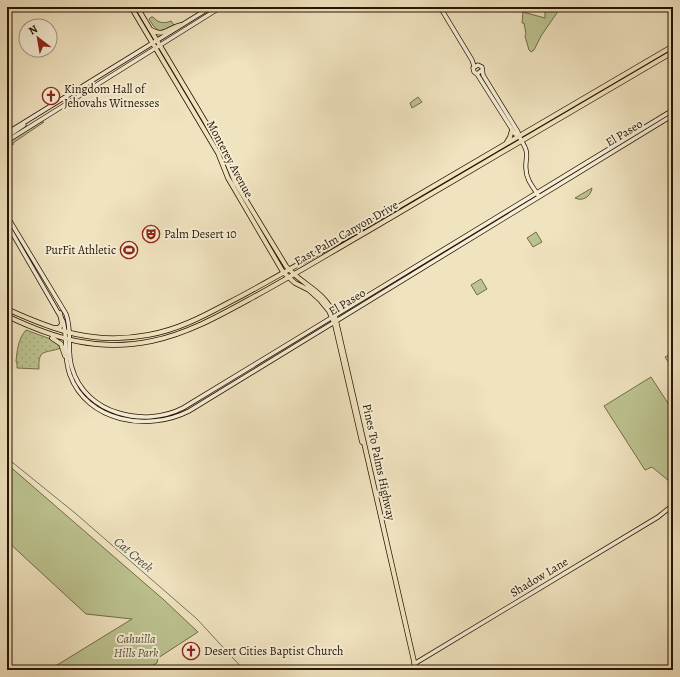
<svg xmlns="http://www.w3.org/2000/svg" width="680" height="677" font-family="Alegreya,serif">
<defs>
<pattern id="garden-dots" width="8" height="8" patternUnits="userSpaceOnUse"><rect width="8" height="8" fill="#bcc390"/><path d="M2 2h.1M6 6h.1" fill="none" stroke="#a1a77a" stroke-width="1.8" stroke-linecap="round"/></pattern>
</defs>
<rect width="100%" height="100%" fill="#f0e3bf"/>
<filter id="stains"><feTurbulence type="fractalNoise" baseFrequency=".005" numOctaves="4"/><feColorMatrix values="0 0 0 0 .2 0 0 0 0 .09 0 0 0 0 .02 0 0 0 .5 -.17"/></filter>
<radialGradient id="worn" r=".72"><stop offset=".6" stop-color="#630" stop-opacity="0"/><stop offset="1" stop-color="#630" stop-opacity=".3"/></radialGradient>
<!-- green -->
<path fill="#bcc390" stroke="#716c48" d="M545,7H561L541,36L534,50L531,52L529,50L525,36L526,34L524,23H522L523,12L545,18Z
M151,17H153C158,23 164,24 171,21L174,25C160,33 158,34 149,19Z
M418,97L422,102L412,108L410,103Z
M41,122H44L13,143V145L11,141Z
M592,188C591,196 583,202 575,198Z
M536,232L542,242L533,247L527,238Z
M481,279L487,289L477,295L471,285Z
M673,353V369L665,357Z
M651,377L673,411V442L670,444L673,450V487L669,481L652,467L645,470L604,406Z
M7,464L164,600L198,632L158,658L157,663L144,670H49L132,619L86,614L7,541Z"/>
<!-- garden -->
<path fill="url(#garden-dots)" stroke="#716c48" d="M26,330L56,341L61,348C45,354 38,348 39,369L17,368V362H16C17,351 18,339 26,330Z"/>
<g fill="none" stroke-linecap="round" stroke-linejoin="round">
<!-- stream -->
<path stroke="#6c7a6b" stroke-width="1" d="M7,458L75,513L197,619L244,670"/>
<defs>
<path id="secondary" d="M440,7L472,60L474,66
M482,70L477,74L474,72L473,68L478,65L482,67L483,75L518,132C519,139 524,143 526,150C528,156 525,162 526,169C526,179 533,187 538,195
M477,74L515,134L519,136
M7,133L211,7
M8,140V136L24,125
M7,141L221,7
M7,216L66,314C73,333 66,349 72,368C85,414 144,428 183,408L673,110
M7,224L63,321C68,339 63,357 70,375C87,422 148,432 189,411L673,115
M414,664L658,517L673,505"/>
<path id="primary" d="M131,7L218,153L228,178L283,272L295,283L309,290L320,300L329,311L335,325L362,442
M137,7L221,148L235,182L286,266C303,286 324,290 335,316L416,670
M150,29C164,38 167,28 181,25
M507,142L510,137L512,130
M7,309C55,331 94,345 148,335C177,330 202,317 228,303C265,284 300,263 336,243C449,178 561,111 673,46
M7,316C55,339 98,352 152,341C186,334 217,317 248,300C289,278 328,254 368,231C470,171 571,112 673,52
M54,328H59L62,324L60,313
M52,338L61,344L65,356"/>
</defs>
<!-- secondary casing -->
<use href="#secondary" stroke="#261401" stroke-width="5"/>
<!-- primary casing -->
<use href="#primary" stroke="#261401" stroke-width="5.5"/>
<!-- secondary -->
<use href="#secondary" stroke="#f5edd5" stroke-width="3.5"/>
<!-- primary -->
<use href="#primary" stroke="#f0e3bf" stroke-width="4"/>
</g>
<!-- icons -->
<defs>
<symbol id="church-ring" viewBox="-11 -11 22 22"><circle r="9.5" fill="#f5edd5" stroke="#8f2418" stroke-width="1.5"/><path d="M-1.2-6h2.4v3.5h3.3v2.4h-3.3V6h-2.4V-.1h-3.3v-2.4h3.3Z" fill="#8f2418"/></symbol>
<symbol id="theatre-ring" viewBox="-11 -11 22 22"><circle r="9.5" fill="#f5edd5" stroke="#8f2418" stroke-width="1.5"/><path d="M-5-5.5Q0-4 5-5.5V0Q5 5 0 6Q-5 5-5 0ZM-3.3-2.5H-1v1.5H-3.3ZM1-2.5H3.3v1.5H1ZM-2.8 1Q0 5.5 2.8 1Z" fill="#8f2418"/></symbol>
<symbol id="stadium-ring" viewBox="-11 -11 22 22"><circle r="9.5" fill="#f5edd5" stroke="#8f2418" stroke-width="1.5"/><path d="M0-5a6.5 5 0 1 0 0 10a6.5 5 0 1 0 0-10ZM-3.5-1.8h7v3.6h-7Z" fill="#8f2418"/></symbol>
</defs>
<g fill-rule="evenodd">
<use href="#church-ring" x="41" y="86" width="20" height="20"/>
<use href="#theatre-ring" x="141" y="224" width="20" height="20"/>
<use href="#stadium-ring" x="119" y="240" width="20" height="20"/>
<use href="#church-ring" x="181" y="641" width="20" height="20"/>
</g>
<g text-anchor="middle" stroke-width="4" stroke-linejoin="round" paint-order="stroke">
<!-- poi labels -->
<g font-size="12" fill="#261401" stroke="#f5edd5" text-anchor="start">
<text x="64" y="93">Kingdom Hall of<tspan x="64" dy="14">Jehovahs Witnesses</tspan></text>
<text x="164" y="238">Palm Desert 10</text>
<text x="116" y="254" text-anchor="end">PurFit Athletic</text>
<text x="204" y="655">Desert Cities Baptist Church</text>
</g>
<!-- street labels -->
<g font-size="12" fill="#261401" stroke="#f5edd5">
<text transform="translate(624 133) rotate(-31)" y="4">El Paseo</text>
<text transform="translate(230 159) rotate(62)" y="4">Monterey Avenue</text>
<text transform="translate(346 233) rotate(-30)" y="4">East Palm Canyon Drive</text>
<text transform="translate(347 302) rotate(-31)" y="4">El Paseo</text>
<text transform="translate(379 462) rotate(78)" y="4">Pines To Palms Highway</text>
<text transform="translate(539 577) rotate(-31)" y="4">Shadow Lane</text>
</g>
<!-- park labels -->
<g font-size="12" font-style="italic" fill="#5a5133" stroke="#f5edd5">
<text x="136" y="643">Cahuilla<tspan x="136" dy="14">Hills Park</tspan></text>
</g>
<!-- water labels -->
<g font-size="13" font-style="italic" fill="#4f503f" stroke="#f5edd5">
<text transform="translate(134 554) rotate(40)" y="5">Cat Creek</text>
</g>
</g>
<!-- margin -->
<rect width="680" height="677" fill="none" stroke="#f0e3bf" stroke-width="24"/>
<rect x="8" y="8" width="664" height="661" fill="none" stroke="#261401" stroke-width="2"/>
<rect x="12" y="12" width="656" height="653" fill="none" stroke="#261401"/>
<!-- north arrow -->
<g transform="translate(38 38) rotate(329)"><circle r="19" fill="#f5edd5" stroke="#a29680"/>
<path d="M0-3L7 15L0 10L-7 15Z" fill="#8f2418"/>
<text y="-6" font-size="11" font-weight="bold" text-anchor="middle" fill="#261401">N</text>
</g>
<rect width="100%" height="100%" filter="url(#stains)"/>
<rect width="100%" height="100%" fill="url(#worn)"/>
</svg>
